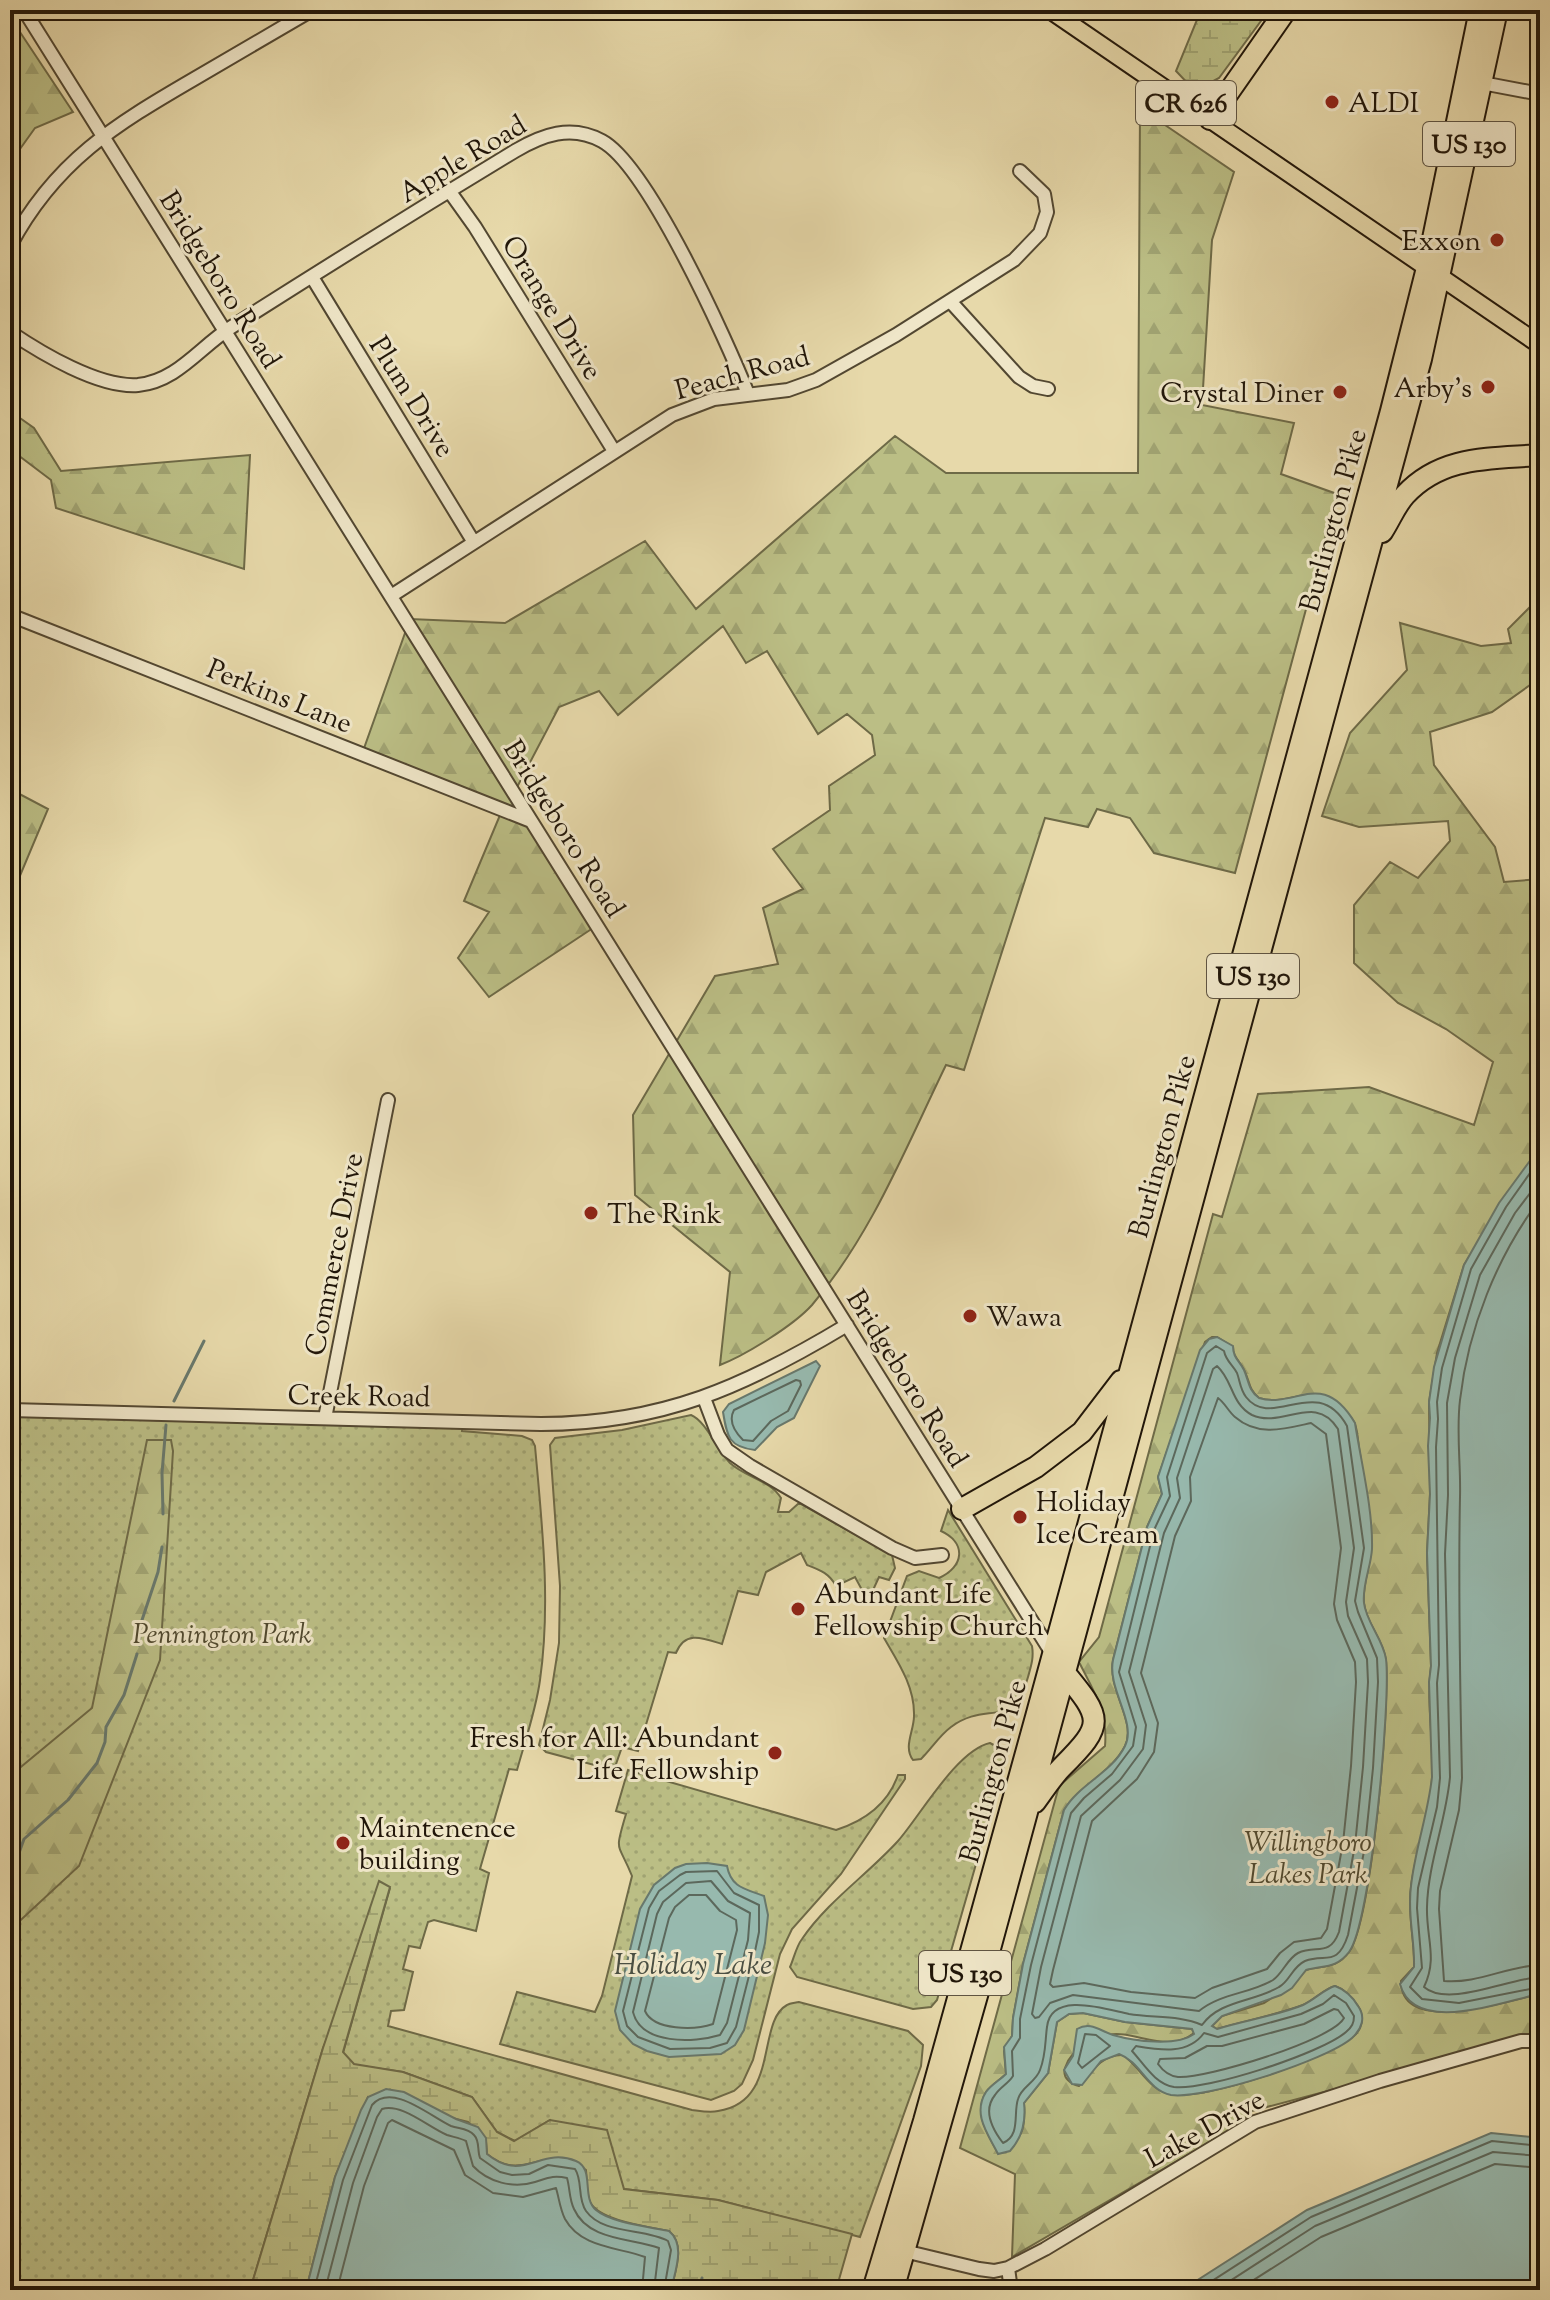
<svg xmlns="http://www.w3.org/2000/svg" width="1550" height="2300" font-family="'Sorts Mill Goudy',serif">
<defs>
<pattern id="grass-dots" width="8" height="8" patternUnits="userSpaceOnUse" patternTransform="scale(2)"><rect width="8" height="8" fill="#bbbe85"/><path d="M2 2h.1M6 6h.1" fill="none" stroke="#a0a372" stroke-width="1.8" stroke-linecap="round"/></pattern>
<pattern id="forest-firs" width="22" height="20" patternUnits="userSpaceOnUse" patternTransform="scale(2)"><rect width="22" height="20" fill="#bbbe85"/><path d="M5 1l3.5 6h-7zM16 11l3.5 6h-7z" fill="#a0a372"/></pattern>
<pattern id="wetland-marsh" width="20" height="14" patternUnits="userSpaceOnUse" patternTransform="scale(2)"><rect width="20" height="14" fill="#bbbe85"/><path d="M1 5h8M5 5V1M11 12h8M15 12V8" fill="none" stroke="#a0a372"/></pattern>
</defs>
<rect width="100%" height="100%" fill="#e7d9aa"/>
<filter id="stains"><feTurbulence type="fractalNoise" baseFrequency=".0025" numOctaves="4"/><feColorMatrix values="0 0 0 0 .2 0 0 0 0 .09 0 0 0 0 .02 0 0 0 .5 -.17"/></filter>
<radialGradient id="worn" r=".72"><stop offset=".6" stop-color="#630" stop-opacity="0"/><stop offset="1" stop-color="#630" stop-opacity=".3"/></radialGradient>
<!-- grass -->
<path fill="url(#grass-dots)" stroke="#6e6a47" stroke-width="2" d="M10,1410L463,1422L462,1431L522,1436L532,1440L535,1446C542,1525 551,1602 540,1680C536,1710 525,1741 517,1770L509,1769L480,1869L489,1873L476,1931L434,1920L428,1922L420,1948L409,1946L403,1969L413,1972L404,2010L391,2011L388,2026L692,2110C700,2111 710,2113 718,2111C780,2102 756,2022 787,2005C790,2003 795,2003 799,2002L908,2031L923,2045L921,2066L860,2237L718,2200L624,2189L550,2120L515,2141L497,2132L472,2097L403,2072L354,2065L343,2053L390,1888L323,2048L250,2290H10Z
M691,1415C706,1421 717,1450 730,1463C745,1477 770,1480 781,1498L778,1512H789L799,1503L892,1555L895,1568L889,1580L879,1577L868,1601L855,1577L836,1586C829,1573 820,1570 807,1565L801,1553L766,1572L758,1595L738,1591L722,1644C703,1638 685,1630 676,1653L668,1652L638,1751L622,1747L616,1764L609,1769L546,1752L539,1745L550,1700L559,1643L560,1586L550,1445L555,1438L622,1430Z
M948,1510L1032,1646C1034,1658 1031,1666 1028,1677C1013,1731 987,1700 951,1727C940,1735 931,1749 921,1759L913,1760C903,1747 914,1731 914,1716C915,1687 898,1662 884,1638L907,1576L919,1571L939,1578C964,1567 967,1543 941,1531Z
M990,1743C1000,1748 1004,1752 1005,1763L937,2000L931,2007L913,2009L797,1977L790,1967C794,1958 796,1947 802,1939C828,1901 867,1875 898,1841C920,1816 957,1750 990,1743Z
M628,1770L836,1830C864,1821 888,1804 898,1775H905V1779L841,1874L792,1929L780,1954L753,2060L742,2084L734,2091L711,2100L500,2044L517,1992L595,2012L602,1996L632,1876C618,1841 614,1854 626,1814L616,1811Z"/>
<!-- forest -->
<path fill="url(#forest-firs)" stroke="#6e6a47" stroke-width="2" fill-rule="evenodd" d="M10,17L73,112L35,128L10,163Z
M1140,108L1234,172L1212,240L1202,405L1294,423L1281,474L1337,494L1235,873L1154,853L1130,818L1097,809L1088,827L1045,818L964,1070L946,1065C906,1147 872,1234 812,1305C794,1325 746,1355 720,1365L730,1272L635,1195L633,1115L715,976L778,964L763,908L803,889L773,849L830,810L829,786L875,755L872,735L847,714L818,734L767,651L746,663L723,626L618,715L599,691L559,707L515,791L599,924L489,997L458,958L489,912L464,901L503,808L362,754L410,619L505,623L645,541L696,609L895,436L946,473H1138Z
M10,411L34,428L61,471L250,455L244,569L56,508L51,480L10,449Z
M1540,597V678L1492,712L1430,732L1434,765L1495,847L1504,882L1540,879V1147L1464,1265L1437,1353L1429,1402L1430,1494L1427,1553L1431,1666C1426,1703 1434,1740 1432,1777C1431,1815 1415,1850 1411,1887C1407,1914 1415,1940 1414,1967L1401,1981C1401,2038 1511,1999 1540,1994V2037H1531L1248,2112L1244,2122L1012,2257L1015,2174L960,2148L1059,1786L1105,1746C1108,1712 1094,1692 1079,1662L1099,1637L1213,1214L1222,1217L1258,1094L1369,1087L1474,1125L1493,1062L1446,1029L1398,1003L1354,963V905L1390,862L1418,878L1450,841L1448,821L1359,827L1322,816L1350,733L1407,670L1400,623L1481,646L1511,643L1508,629ZM1212,1337H1217L1233,1347C1233,1357 1239,1360 1244,1370C1250,1381 1248,1389 1259,1398C1291,1408 1315,1377 1344,1409C1347,1413 1353,1419 1355,1424C1358,1432 1358,1444 1360,1454C1364,1482 1373,1521 1371,1550C1370,1567 1362,1586 1364,1603C1366,1623 1383,1639 1386,1660C1390,1703 1372,1922 1349,1952C1337,1969 1323,1965 1306,1970L1293,1984L1264,2003L1222,2016L1212,2026L1217,2029C1245,2021 1276,2015 1303,2005C1314,2000 1324,1989 1335,1986C1344,1989 1352,1997 1358,2006C1364,2015 1363,2026 1356,2034C1333,2057 1202,2102 1170,2094C1149,2090 1140,2067 1123,2055C1102,2054 1091,2072 1079,2086C1071,2084 1062,2078 1065,2068C1068,2058 1076,2050 1085,2046C1092,2042 1101,2036 1108,2035C1134,2029 1167,2055 1194,2033L1192,2029L1125,2022L1083,2013L1069,2014L1057,2022L1048,2073L1024,2103C1026,2129 1022,2142 998,2153C988,2134 973,2114 986,2092C991,2085 1000,2080 1006,2074L1004,2051L1012,2036L1013,2018L1023,1964L1064,1810C1080,1785 1112,1772 1125,1746C1137,1722 1107,1689 1113,1660L1147,1527L1162,1494L1158,1477L1205,1342Z
M10,789L48,809L14,890L10,889Z
M147,1440H171L173,1451L160,1660L79,1866L10,1930V1776L92,1708Z"/>
<!-- wetland -->
<path fill="url(#wetland-marsh)" stroke="#6e6a47" stroke-width="2" d="M1201,10H1269L1219,78L1195,91L1176,71Z
M379,1881L390,1887L343,2052L354,2064L403,2072L472,2097L497,2132L514,2141L550,2120L607,2130L624,2189L718,2200L852,2234L836,2290H671C675,2271 686,2245 669,2231C650,2227 599,2221 590,2202C586,2193 587,2180 586,2170C546,2138 526,2186 487,2154L486,2142L468,2122L368,2097L335,2177L306,2290H250L323,2048Z"/>
<!-- water -->
<path fill="#97b9ae" stroke="#68786c" stroke-width="2" d="M1540,1147V1994C1506,2000 1414,2037 1400,1984L1414,1967C1415,1940 1407,1914 1411,1886C1415,1849 1428,1814 1432,1777L1429,1682L1431,1666L1427,1553L1430,1494L1428,1446L1430,1418L1429,1402L1434,1367L1464,1265L1499,1203Z
M1217,1337L1233,1346C1233,1358 1239,1360 1244,1370C1249,1381 1248,1390 1259,1398C1296,1409 1322,1368 1355,1423C1361,1462 1373,1509 1372,1549C1371,1567 1362,1585 1364,1603C1366,1622 1383,1639 1386,1659C1391,1701 1371,1923 1349,1952C1336,1969 1323,1965 1306,1970L1292,1988L1281,1995L1222,2016L1212,2026L1217,2029C1245,2020 1276,2016 1303,2005C1314,2000 1326,1988 1335,1986C1344,1989 1353,1997 1358,2006C1366,2017 1362,2029 1352,2038C1327,2060 1204,2100 1171,2095C1147,2090 1141,2062 1119,2054L1101,2061L1082,2085L1072,2084L1064,2070L1073,2056L1077,2029C1091,2021 1100,2031 1113,2035C1134,2041 1176,2047 1194,2034L1192,2029L1125,2022L1083,2013L1069,2014L1057,2022L1048,2073L1024,2103C1026,2121 1022,2138 1010,2151L998,2154C988,2134 972,2114 986,2092C991,2085 1000,2080 1006,2074L1004,2047L1012,2036L1013,2018L1023,1964L1064,1810C1079,1784 1112,1773 1125,1746C1137,1722 1107,1689 1113,1660L1147,1527L1162,1494L1158,1477L1200,1350L1209,1339Z
M816,1361L820,1366L794,1418L777,1427L755,1450C729,1447 727,1437 723,1412L729,1404Z
M707,1863L727,1866C731,1888 746,1889 764,1896L768,1915L765,1943L744,2030L735,2045L721,2054L669,2057L647,2051L633,2044L620,2030L615,2011L640,1909L654,1885L675,1868L686,1864Z
M386,2089L404,2092L456,2119L478,2127L486,2138L487,2154C524,2184 540,2146 576,2161C595,2169 581,2197 596,2210C611,2223 650,2227 669,2231C686,2245 675,2271 671,2290H306L335,2177L361,2110L368,2097Z
M1491,2133L1540,2138V2290H1188L1193,2283L1307,2210Z"/>
<g fill="none" stroke-linecap="round" stroke-linejoin="round">
<!-- shore -->
<path stroke="#5c685c" stroke-width="2" d="M1540,1159L1506,1207L1471,1269L1442,1368L1437,1402L1438,1419L1436,1447L1439,1665L1437,1683L1440,1778L1437,1807L1418,1888L1417,1908L1422,1968L1410,1987L1422,1999L1459,2003L1540,1987
M1540,1180L1515,1213L1480,1275L1455,1358L1447,1403L1448,1495L1445,1554L1450,1777C1446,1821 1428,1863 1427,1907C1426,1938 1438,1958 1424,1987C1448,2008 1510,1978 1540,1977
M1540,1199C1497,1256 1468,1329 1460,1400C1456,1432 1461,1465 1460,1497C1458,1591 1460,1684 1462,1778L1459,1810L1440,1891L1439,1909L1444,1981C1478,1984 1507,1966 1540,1965
M1216,1346L1224,1351C1226,1361 1232,1364 1237,1373C1240,1381 1240,1389 1246,1397C1272,1431 1317,1372 1347,1426L1364,1548L1355,1601L1358,1612L1377,1658L1378,1682L1373,1768L1365,1846L1348,1935C1337,1968 1326,1953 1305,1961C1292,1967 1290,1981 1279,1987C1254,2002 1220,2000 1202,2025C1180,2015 1153,2018 1129,2014C1108,2010 1051,1990 1047,2027C1045,2041 1046,2055 1040,2070C1036,2082 1021,2087 1018,2099C1013,2114 1021,2135 1003,2143C993,2130 982,2111 995,2095C1000,2087 1008,2084 1013,2076L1012,2051L1020,2038V2019L1031,1965L1071,1813L1084,1798L1112,1774L1133,1746L1136,1727L1119,1672L1154,1530L1170,1496L1167,1477L1207,1353Z
M1217,1366C1233,1380 1231,1404 1252,1415C1283,1429 1315,1392 1338,1429L1354,1548L1346,1602L1348,1616L1367,1659L1368,1682L1363,1767L1355,1845L1339,1932C1329,1958 1316,1944 1298,1953C1287,1959 1283,1973 1273,1980C1249,1994 1221,1993 1199,2011L1073,1995L1050,2003L1039,2017L1035,2018L1032,2014L1041,1967L1081,1816L1120,1780L1143,1749L1146,1725L1129,1672L1164,1533L1180,1498L1177,1478L1213,1369Z
M796,1380L800,1381L801,1385L788,1411L771,1421L753,1441L743,1440C735,1432 728,1421 734,1410Z
M1218,1398C1225,1403 1228,1411 1235,1417C1258,1437 1284,1429 1311,1423L1326,1434L1341,1548L1334,1604L1337,1620L1355,1662L1356,1682L1351,1766L1343,1843L1327,1929L1321,1938L1294,1942L1280,1953L1267,1969L1212,1988L1195,1998L1131,1992L1084,1983L1053,1987L1050,1984L1053,1970L1092,1821L1137,1779L1154,1752L1158,1723L1141,1673L1175,1536L1191,1501L1190,1477Z
M717,1871L734,1893L759,1905V1932L754,1956L736,2027L727,2043L710,2048L670,2049L638,2037L627,2026L623,2011L649,1908L659,1891L680,1875L686,1872Z
M711,1881L728,1901L750,1913L748,1940L727,2023L720,2035C694,2043 641,2045 633,2012L657,1914L663,1902L686,1883Z
M689,1895H706L720,1911L736,1920L737,1930L713,2024C695,2030 654,2031 645,2011L669,1918L675,1907Z
M1334,1995L1346,2003L1354,2016C1354,2023 1352,2027 1346,2032C1322,2053 1206,2091 1174,2087C1155,2084 1144,2064 1132,2051L1136,2046C1160,2050 1188,2055 1204,2033L1218,2037L1301,2014L1323,2004Z
M1334,2009L1338,2010L1344,2018C1333,2040 1205,2079 1178,2077C1169,2076 1163,2071 1158,2064L1160,2059L1185,2058L1207,2046H1222L1304,2024Z
M1085,2034L1096,2035L1110,2046L1082,2068L1078,2063Z
M314,2290L343,2180L372,2105C392,2082 431,2117 451,2126C459,2129 468,2128 474,2135C480,2141 477,2150 480,2158L500,2172L512,2175L529,2174L548,2165L575,2169C583,2181 577,2198 586,2211C603,2235 645,2228 668,2241L671,2250L664,2290
M325,2290L353,2183L377,2117L382,2109C402,2103 428,2127 447,2135C453,2137 460,2138 466,2141L473,2166C488,2182 513,2189 535,2182C548,2178 553,2175 567,2178C570,2188 569,2199 574,2209C588,2241 632,2238 659,2248L654,2290
M337,2290L364,2186L388,2123L392,2120L454,2150L465,2175L493,2193L523,2197L556,2188C559,2198 560,2209 565,2219C581,2248 618,2247 645,2257L642,2290
M1198,2290L1311,2217L1492,2141L1540,2146
M1216,2290L1315,2226L1493,2152L1540,2156
M1238,2290L1321,2237L1495,2164L1540,2168"/>
<!-- stream -->
<path stroke="#68786c" stroke-width="3" d="M174,1401L204,1341
M163,1514L162,1473L166,1425
M139,1645L141,1623L158,1572L162,1547
M10,1878L24,1839L68,1800L97,1763L105,1742L106,1727L124,1695L137,1654
M699,2290L702,2278"/>
<defs>
<path id="minor" d="M24,10L1053,1655
M1482,83L1540,94
M450,192L475,227L614,451
M10,246C55,161 115,125 194,79C234,56 273,33 312,10
M312,277L473,541
M950,301L1019,377L1033,386L1048,389
M10,332C41,353 99,388 138,385C177,381 199,348 230,328C324,268 419,209 515,151C542,135 571,124 602,141C648,166 727,341 748,394
M391,596L672,415L714,399L788,390L816,380L896,335L1014,260L1040,233L1047,212L1044,194L1020,171
M10,615L531,821
M704,1398L718,1435L727,1450L750,1466L892,1548L915,1558L942,1555
M10,1410L541,1424C662,1424 746,1386 847,1325
M325,1418L388,1100
M904,2251L979,2269L994,2271L1008,2268L1045,2249L1255,2122L1380,2081L1521,2041H1540
M1008,2268L1011,2290"/>
<path id="major" d="M1050,10L1540,345"/>
<path id="highway" d="M1210,119L1286,10
M1382,532C1390,520 1395,506 1405,495C1442,455 1491,459 1540,455
M962,1509L1036,1467L1082,1432L1121,1381
M1035,1802C1044,1790 1052,1777 1062,1767C1105,1724 1103,1719 1064,1672
M873,2290L924,2121L1036,1717L1391,411L1427,268L1480,10
M893,2290L982,1978L1421,359L1497,10"/>
</defs>
<!-- minor casing -->
<use href="#minor" stroke="#524731" stroke-width="16"/>
<!-- major casing -->
<use href="#major" stroke="#211609" stroke-width="20"/>
<!-- highway casing -->
<use href="#highway" stroke="#211609" stroke-width="24"/>
<!-- minor -->
<use href="#minor" stroke="#efe6c8" stroke-width="12"/>
<!-- major -->
<use href="#major" stroke="#e7d9aa" stroke-width="16"/>
<!-- highway -->
<use href="#highway" stroke="#e7d9aa" stroke-width="20"/>
</g>
<!-- markers -->
<g fill="#8f2418" stroke="#efe6c8" stroke-width="3">
<circle cx="1332" cy="102" r="8"/>
<circle cx="1497" cy="240" r="8"/>
<circle cx="1488" cy="387" r="8"/>
<circle cx="1340" cy="392" r="8"/>
<circle cx="591" cy="1213" r="8"/>
<circle cx="970" cy="1316" r="8"/>
<circle cx="1020" cy="1517" r="8"/>
<circle cx="798" cy="1609" r="8"/>
<circle cx="775" cy="1753" r="8"/>
<circle cx="343" cy="1843" r="8"/>
</g>
<g text-anchor="middle" stroke-width="6" stroke-linejoin="round" paint-order="stroke">
<!-- shield labels -->
<g fill="#efe6c8" stroke="#5f5442" stroke-width="2">
<rect x="1136" y="81" width="100" height="44" rx="6"/>
<rect x="1423" y="122" width="92" height="44" rx="6"/>
<rect x="1207" y="954" width="92" height="44" rx="6"/>
<rect x="919" y="1951" width="92" height="44" rx="6"/>
</g>
<g font-size="26" font-weight="bold" fill="#211609">
<text x="1186" y="112">CR 626</text>
<text x="1469" y="153">US 130</text>
<text x="1253" y="985">US 130</text>
<text x="965" y="1982">US 130</text>
</g>
<!-- poi labels -->
<g font-size="28" fill="#211609" stroke="#efe6c8" text-anchor="start">
<text x="1348" y="112">ALDI</text>
<text x="1481" y="250" text-anchor="end">Exxon</text>
<text x="1472" y="397" text-anchor="end">Arby's</text>
<text x="1324" y="402" text-anchor="end">Crystal Diner</text>
<text x="607" y="1223">The Rink</text>
<text x="986" y="1326">Wawa</text>
<text x="1036" y="1511">Holiday<tspan x="1036" dy="32">Ice Cream</tspan></text>
<text x="814" y="1603">Abundant Life<tspan x="814" dy="32">Fellowship Church</tspan></text>
<text x="759" y="1747" text-anchor="end">Fresh for All: Abundant<tspan x="759" dy="32">Life Fellowship</tspan></text>
<text x="359" y="1837">Maintenence<tspan x="359" dy="32">building</tspan></text>
</g>
<!-- street labels -->
<g font-size="28" fill="#211609" stroke="#efe6c8">
<text transform="translate(462 158) rotate(-31)" y="10">Apple Road</text>
<text transform="translate(221 279) rotate(58)" y="10">Bridgeboro Road</text>
<text transform="translate(553 307) rotate(58)" y="10">Orange Drive</text>
<text transform="translate(742 372) rotate(-15)" y="10">Peach Road</text>
<text transform="translate(413 396) rotate(58)" y="10">Plum Drive</text>
<text transform="translate(1332 520) rotate(-75)" y="10">Burlington Pike</text>
<text transform="translate(280 695) rotate(22)" y="10">Perkins Lane</text>
<text transform="translate(565 828) rotate(58)" y="10">Bridgeboro Road</text>
<text transform="translate(1161 1146) rotate(-75)" y="10">Burlington Pike</text>
<text transform="translate(333 1254) rotate(-79)" y="10">Commerce Drive</text>
<text transform="translate(908 1378) rotate(58)" y="10">Bridgeboro Road</text>
<text transform="translate(359 1395) rotate(1)" y="10">Creek Road</text>
<text transform="translate(992 1771) rotate(-75)" y="10">Burlington Pike</text>
<text transform="translate(1204 2128) rotate(-29)" y="10">Lake Drive</text>
</g>
<!-- park labels -->
<g font-size="28" font-style="italic" fill="#4f482e" stroke="#efe6c8">
<text x="222" y="1643">Pennington Park</text>
<text x="1308" y="1851">Willingboro<tspan x="1308" dy="32">Lakes Park</tspan></text>
</g>
<!-- water labels -->
<g font-size="30" font-style="italic" fill="#4a4f43" stroke="#efe6c8">
<text x="693" y="1974">Holiday Lake</text>
</g>
</g>
<!-- margin -->
<rect width="1550" height="2300" fill="none" stroke="#e7d9aa" stroke-width="40"/>
<rect x="12" y="12" width="1526" height="2276" fill="none" stroke="#211609" stroke-width="4"/>
<rect x="20" y="20" width="1510" height="2260" fill="none" stroke="#211609" stroke-width="2"/>
<rect width="100%" height="100%" filter="url(#stains)"/>
<rect width="100%" height="100%" fill="url(#worn)"/>
</svg>
